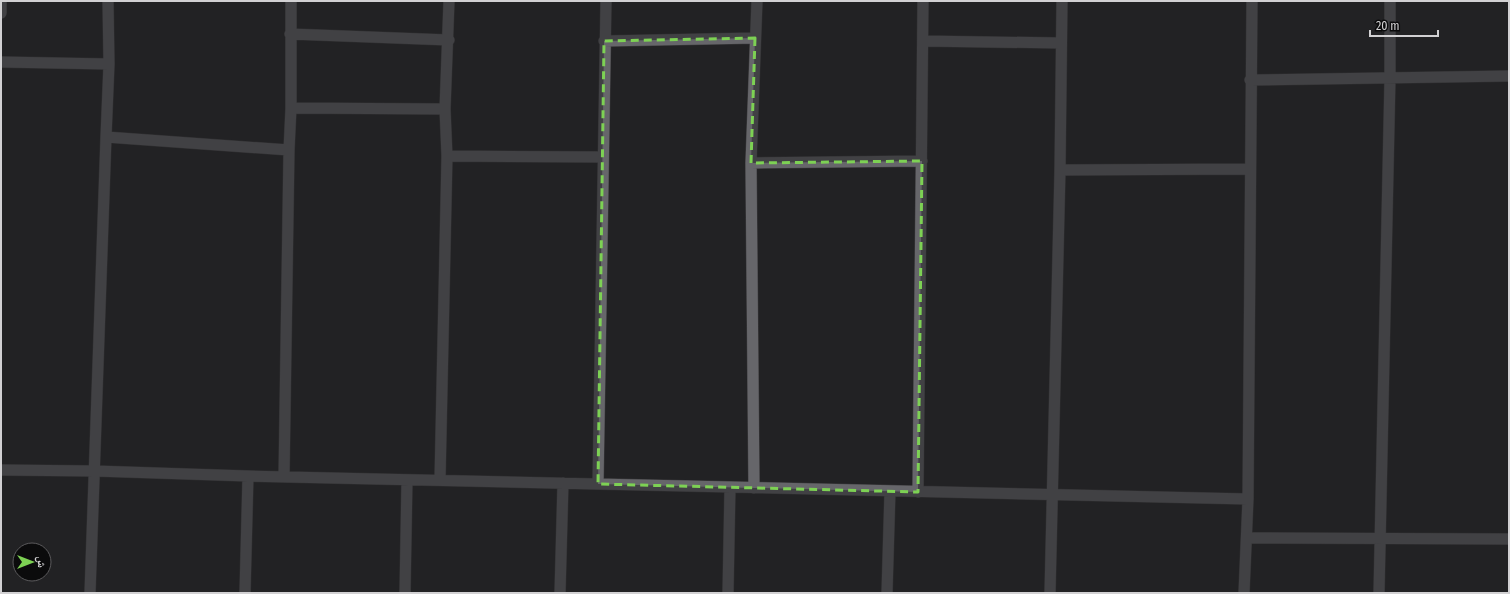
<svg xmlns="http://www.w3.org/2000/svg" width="1510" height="594" font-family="'Fira Sans Condensed','Noto Naskh Arabic',sans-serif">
<rect width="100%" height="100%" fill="#222224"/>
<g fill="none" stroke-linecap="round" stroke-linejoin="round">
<defs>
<path id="minor" d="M1,13V1
M290,34L449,40
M604,41L755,38
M923,41L1060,43
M1,62L109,64
M1250,80L1509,76
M291,108L445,109
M106,137L289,150
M447,156L603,157
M751,163L922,161
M1060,170L1250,169
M1,470L95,471L248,476L1248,499
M284,477L289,150L291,108V1
M440,480L447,156L445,109L449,1
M598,484L606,1
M754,488L751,163L757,1
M918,492L923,1
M1247,538L1509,539
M90,593L106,137L109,64L108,1
M245,593L248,476
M405,593L407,480
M560,593L563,483
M728,593L730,487
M887,593L890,491
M1050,593L1060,170L1062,1
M1244,593L1248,499L1252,1
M1379,593L1390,78V1"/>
</defs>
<!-- minor casing -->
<use href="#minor" stroke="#3f3e40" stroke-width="12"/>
<!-- minor -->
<use href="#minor" stroke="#66666a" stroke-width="11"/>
</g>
<!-- marked area -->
<path d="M0 0H1510V594H0ZM755,38L751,163L922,161L918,492L598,484L604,41Z" fill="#222224" fill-opacity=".55" fill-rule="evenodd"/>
<path fill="none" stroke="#7dd154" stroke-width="3" stroke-dasharray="8 5" stroke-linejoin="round" d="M755,38L751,163L922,161L918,492L598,484L604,41Z"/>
<!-- border -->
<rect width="1510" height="594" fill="none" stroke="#d2d1d3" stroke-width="4"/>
<!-- north arrow -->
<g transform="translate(32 562) rotate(90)"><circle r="19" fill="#0b0b0c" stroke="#5b5a5c"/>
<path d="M0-3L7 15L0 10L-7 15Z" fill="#7dd154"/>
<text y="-6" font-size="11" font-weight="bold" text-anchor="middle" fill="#d2d1d3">ش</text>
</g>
<!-- scale -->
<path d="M1370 30v6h68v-6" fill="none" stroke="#d2d1d3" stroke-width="2"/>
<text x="1376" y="30" font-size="12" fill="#d2d1d3" stroke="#0b0b0c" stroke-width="3" paint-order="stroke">20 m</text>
</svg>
